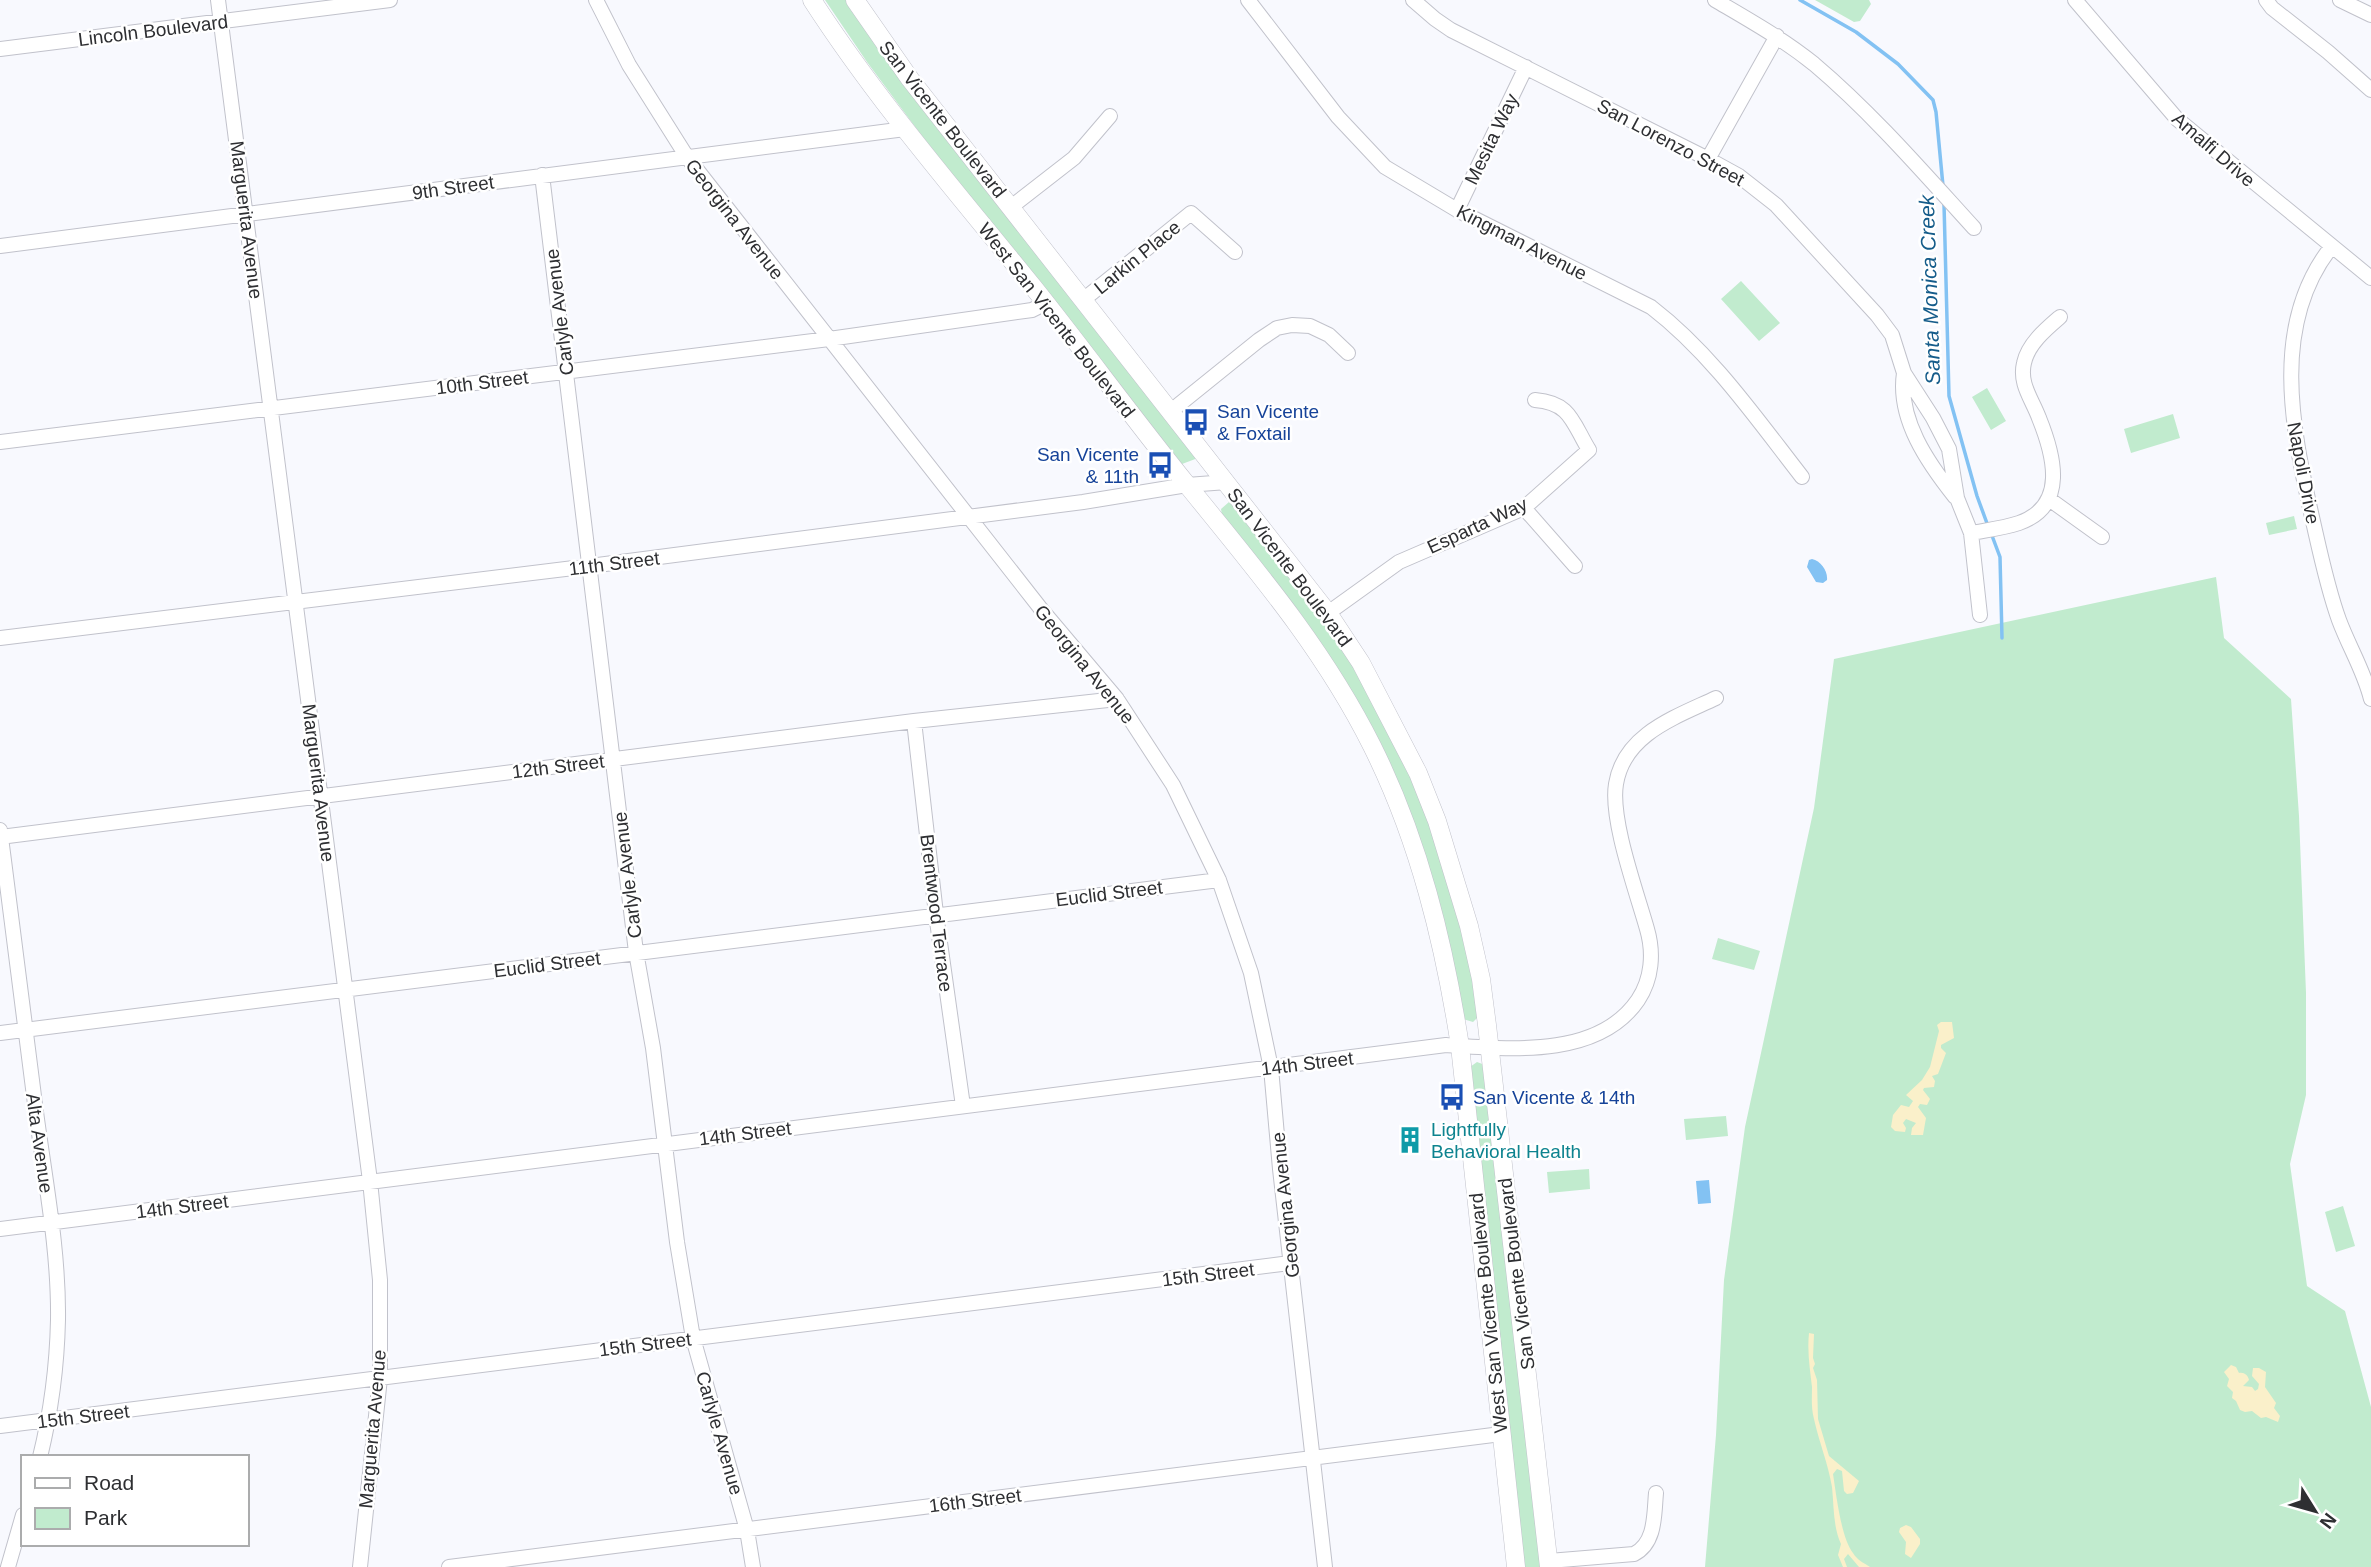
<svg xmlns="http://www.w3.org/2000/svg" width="2371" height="1567" font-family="Helvetica,sans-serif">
<rect width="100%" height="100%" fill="#f8f9fe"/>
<!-- green -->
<path fill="#c1ebce" d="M825,0H846L887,61L1198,458L1182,464L919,132L867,62Z
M1815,0H1869L1871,4L1860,21L1854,22Z
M1741,281L1780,323L1759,341L1721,299Z
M1987,388L2006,421L1991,430L1972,397Z
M2173,414L2180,438L2131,453L2124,429Z
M1229,502L1234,503C1256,530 1281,556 1301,584C1380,693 1438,817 1468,948C1473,970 1475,994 1479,1016L1473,1022L1463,1019L1445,928L1333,662L1298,610L1222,515L1221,509Z
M2294,516L2297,529L2269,535L2266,523Z
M2216,577L2224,638L2291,699L2299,816L2306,993V1095L2290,1164L2307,1286L2345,1311L2371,1407V1567H1705L1716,1435L1724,1280L1745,1127L1814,808L1834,659Z
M1718,938L1760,951L1754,970L1712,959Z
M1477,1062L1485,1065L1542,1567H1523L1470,1067Z
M1726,1116L1728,1136L1686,1140L1684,1119Z
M1589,1169L1590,1189L1549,1193L1547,1172Z
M2343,1206L2355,1246L2336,1252L2325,1212Z"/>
<!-- sand -->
<path fill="#faf0ca" d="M1941,1022H1952L1954,1038L1941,1045V1048L1946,1053L1938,1074L1932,1076L1935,1081L1934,1087L1924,1088L1923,1090L1930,1099L1927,1105L1920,1104L1918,1107L1926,1118L1923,1135H1911L1912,1128L1916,1123L1906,1119L1903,1123L1906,1128L1905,1132L1895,1131L1891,1127L1893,1115L1901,1105L1909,1107L1913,1101L1906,1095L1922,1080L1930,1067L1939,1031L1937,1025Z
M1809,1333L1814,1334L1813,1358L1815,1364L1813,1368L1817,1380L1818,1419L1829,1456L1859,1481L1853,1493L1847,1494L1844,1491L1842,1471L1837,1469L1833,1474C1836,1493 1841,1538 1853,1553C1857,1560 1864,1563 1870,1567H1859L1848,1554L1844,1559L1847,1567H1843L1838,1555L1841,1544C1833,1527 1834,1506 1832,1487C1828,1463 1819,1442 1814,1419C1811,1408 1812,1398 1812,1387C1810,1369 1807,1352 1809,1333Z
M2231,1365L2236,1367L2239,1373C2244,1372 2248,1375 2249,1380L2243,1386L2252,1387L2255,1391L2258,1389L2259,1384L2252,1376L2253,1368H2259L2266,1372L2265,1387L2276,1403L2274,1408L2280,1416L2278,1422L2266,1417L2261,1418L2252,1411L2245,1412L2240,1410L2236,1401L2232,1398L2233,1392L2227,1386L2229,1379L2224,1372Z
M1906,1525L1911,1527L1920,1539V1544L1911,1558L1905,1554L1906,1542L1899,1532L1900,1528Z"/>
<!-- water -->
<path fill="#83c2f3" d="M1812,559C1821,561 1828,571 1827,580L1823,583L1816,582L1807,567L1809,560Z
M1709,1180L1711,1203L1698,1204L1696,1181Z"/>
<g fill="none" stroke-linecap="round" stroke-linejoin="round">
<!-- stream -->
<path stroke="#83c2f3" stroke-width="3.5" d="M1800,0L1856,32L1898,64L1933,100L1936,112L1943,186
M1944,204L1949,396L1977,496L1988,526
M1991,533L2000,557L2002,638"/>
<defs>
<path id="minor" d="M218,0L370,1181L380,1280V1378L360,1567
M596,0L629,65L687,157L1041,609L1117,699L1173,785L1219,880L1251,973L1271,1068L1280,1169L1325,1567
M1248,0L1338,117L1385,167L1457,210L1651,307C1711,353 1756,418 1802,477
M1413,0L1435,19L1451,30L1708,159L1739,176L1776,205L1877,315L1892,335L1904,373L1933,418L1949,449L1957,498L1971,533L1980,615
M1715,0C1749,20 1783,39 1814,64C1872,113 1923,172 1974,228
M2075,0L2177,119L2371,278
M2266,0L2272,8L2328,52L2371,90
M2340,0L2371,15
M0,49L390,0
M1708,159L1777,36
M542,175L636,952L653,1048L677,1242L693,1338L747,1530L753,1567
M1011,207L1074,158L1110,116
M1457,210L1526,67
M0,246L905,129
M2332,246C2270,324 2292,428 2312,517C2320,552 2327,587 2339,620C2349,647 2364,671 2371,699
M1083,300L1191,213L1235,252
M1904,373C1897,419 1928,463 1955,497
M1171,411L1259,340L1277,328L1292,325L1310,326L1329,335L1348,353
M0,442L829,339L1032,310L1046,303
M2049,499L2102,537
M1524,508L1575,566
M1971,533C1987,530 2004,528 2019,523C2068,506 2054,455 2039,418C2032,399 2019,384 2024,363C2028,344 2046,329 2060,317
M1328,613L1399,562L1524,508L1589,450C1572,422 1571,403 1535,400
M0,638L590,566L1083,502L1187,485L1227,482
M914,721L936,914L963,1106
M0,830C12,921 23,1012 35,1104C44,1175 59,1248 58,1320C57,1366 51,1412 40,1457
M0,837L914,721L1117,699
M0,1033L1219,880
M0,1229L1446,1045C1508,1049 1598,1059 1638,1000C1652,979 1654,953 1647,929C1637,893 1610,820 1616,784C1624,734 1676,717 1716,698
M0,1426L1290,1263
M1549,1561L1634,1554C1656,1543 1654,1514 1656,1493
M8,1567L23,1515
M449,1567L1501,1434"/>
<path id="major" d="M812,0C878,102 958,194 1034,288C1086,353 1135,421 1188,486C1256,570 1323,648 1372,746C1419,840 1444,943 1460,1046L1516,1567
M855,0L910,79L1328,613L1361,663L1418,773L1437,821L1469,926L1481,979L1487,1025L1549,1567"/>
</defs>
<!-- minor casing -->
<use href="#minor" stroke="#c1c2cb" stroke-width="16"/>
<!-- major casing -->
<use href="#major" stroke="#c1c2cb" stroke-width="19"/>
<!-- minor -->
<use href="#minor" stroke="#fff" stroke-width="14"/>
<!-- major -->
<use href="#major" stroke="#fff" stroke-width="18"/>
</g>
<!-- icons -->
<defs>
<symbol id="bus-bare" viewBox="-9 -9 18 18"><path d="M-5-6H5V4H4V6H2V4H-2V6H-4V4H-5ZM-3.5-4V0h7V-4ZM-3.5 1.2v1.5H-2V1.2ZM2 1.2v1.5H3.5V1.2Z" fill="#1a4fb4" stroke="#fff" stroke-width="2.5" paint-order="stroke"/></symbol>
<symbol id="building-bare" viewBox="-9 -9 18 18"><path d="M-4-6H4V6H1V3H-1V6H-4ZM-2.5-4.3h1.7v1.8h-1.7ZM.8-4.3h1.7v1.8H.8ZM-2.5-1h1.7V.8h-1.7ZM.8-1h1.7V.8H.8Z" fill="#0f9aa8" stroke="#fff" stroke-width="2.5" paint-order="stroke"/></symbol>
</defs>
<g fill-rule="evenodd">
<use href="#bus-bare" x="1177" y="403" width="38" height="38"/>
<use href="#bus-bare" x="1141" y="446" width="38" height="38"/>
<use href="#bus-bare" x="1433" y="1078" width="38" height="38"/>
<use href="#building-bare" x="1391" y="1121" width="38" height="38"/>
</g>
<g text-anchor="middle" stroke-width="5" stroke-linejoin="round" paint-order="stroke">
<!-- street labels -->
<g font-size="19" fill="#2e2f32" stroke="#fff">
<text transform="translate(153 30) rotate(-7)" y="7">Lincoln Boulevard</text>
<text transform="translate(943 119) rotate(52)" y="7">San Vicente Boulevard</text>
<text transform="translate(1491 139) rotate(-64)" y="7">Mesita Way</text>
<text transform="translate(1671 142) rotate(28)" y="7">San Lorenzo Street</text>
<text transform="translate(2214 149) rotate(41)" y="7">Amalfi Drive</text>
<text transform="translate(453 187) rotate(-8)" y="7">9th Street</text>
<text transform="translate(735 219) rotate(52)" y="7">Georgina Avenue</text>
<text transform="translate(247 220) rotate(83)" y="7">Marguerita Avenue</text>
<text transform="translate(1522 242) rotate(27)" y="7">Kingman Avenue</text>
<text transform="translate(1137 257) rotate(-39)" y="7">Larkin Place</text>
<text transform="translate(559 312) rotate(-97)" y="7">Carlyle Avenue</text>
<text transform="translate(1057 320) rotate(52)" y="7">West San Vicente Boulevard</text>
<text transform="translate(482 382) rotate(-7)" y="7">10th Street</text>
<text transform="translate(2304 473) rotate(79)" y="7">Napoli Drive</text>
<text transform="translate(1477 525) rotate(-25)" y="7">Esparta Way</text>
<text transform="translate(614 563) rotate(-7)" y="7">11th Street</text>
<text transform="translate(1290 567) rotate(53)" y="7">San Vicente Boulevard</text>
<text transform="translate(1085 664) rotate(51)" y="7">Georgina Avenue</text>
<text transform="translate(558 766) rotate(-7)" y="7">12th Street</text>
<text transform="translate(319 783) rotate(83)" y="7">Marguerita Avenue</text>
<text transform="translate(627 875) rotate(-97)" y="7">Carlyle Avenue</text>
<text transform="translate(1109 893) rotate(-7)" y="7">Euclid Street</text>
<text transform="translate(937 913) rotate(83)" y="7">Brentwood Terrace</text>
<text transform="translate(547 964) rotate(-7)" y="7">Euclid Street</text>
<text transform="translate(1307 1063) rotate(-7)" y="7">14th Street</text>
<text transform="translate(745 1133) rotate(-7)" y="7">14th Street</text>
<text transform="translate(40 1143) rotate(82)" y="7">Alta Avenue</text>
<text transform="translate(1285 1205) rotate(-96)" y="7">Georgina Avenue</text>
<text transform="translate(182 1206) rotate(-7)" y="7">14th Street</text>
<text transform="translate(1208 1274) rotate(-7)" y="7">15th Street</text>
<text transform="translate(1516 1274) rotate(-97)" y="7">San Vicente Boulevard</text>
<text transform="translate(1488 1313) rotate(-96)" y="7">West San Vicente Boulevard</text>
<text transform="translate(645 1344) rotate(-7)" y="7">15th Street</text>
<text transform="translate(83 1416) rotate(-7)" y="7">15th Street</text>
<text transform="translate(372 1429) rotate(-85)" y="7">Marguerita Avenue</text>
<text transform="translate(720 1433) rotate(74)" y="7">Carlyle Avenue</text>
<text transform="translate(975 1500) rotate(-7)" y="7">16th Street</text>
</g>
<!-- transit labels -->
<g font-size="19" fill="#164399" stroke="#fff" text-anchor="start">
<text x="1217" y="418">San Vicente<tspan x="1217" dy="22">&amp; Foxtail</tspan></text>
<text x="1139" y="461" text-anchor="end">San Vicente<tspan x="1139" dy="22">&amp; 11th</tspan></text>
<text x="1473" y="1104">San Vicente &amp; 14th</text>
</g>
<!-- culture labels -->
<g font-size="19" fill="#0d838f" stroke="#fff" text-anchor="start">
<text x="1431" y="1136">Lightfully<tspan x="1431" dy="22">Behavioral Health</tspan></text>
</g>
<!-- water labels -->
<g font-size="21" font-style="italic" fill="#155c8a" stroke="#fff">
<text transform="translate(1930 290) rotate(-92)" y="7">Santa Monica Creek</text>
</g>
</g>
<!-- legend -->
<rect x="21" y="1455" width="228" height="91" fill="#ffffff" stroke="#abacad" stroke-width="2"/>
<rect x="35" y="1478" width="35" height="10" fill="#ffffff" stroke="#abacad" stroke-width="2"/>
<text x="84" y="1490" font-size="21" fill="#2e2f32">Road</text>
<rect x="35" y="1508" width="35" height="21" fill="#c1ebce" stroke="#abacad" stroke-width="2"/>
<text x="84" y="1525" font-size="21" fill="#2e2f32">Park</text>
<!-- north arrow -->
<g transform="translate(2315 1511) rotate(127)" stroke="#ffffff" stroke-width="5" paint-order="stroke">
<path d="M0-5L12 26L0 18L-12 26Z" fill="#2e2f32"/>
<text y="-10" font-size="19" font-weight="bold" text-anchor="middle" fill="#2e2f32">N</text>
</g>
</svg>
